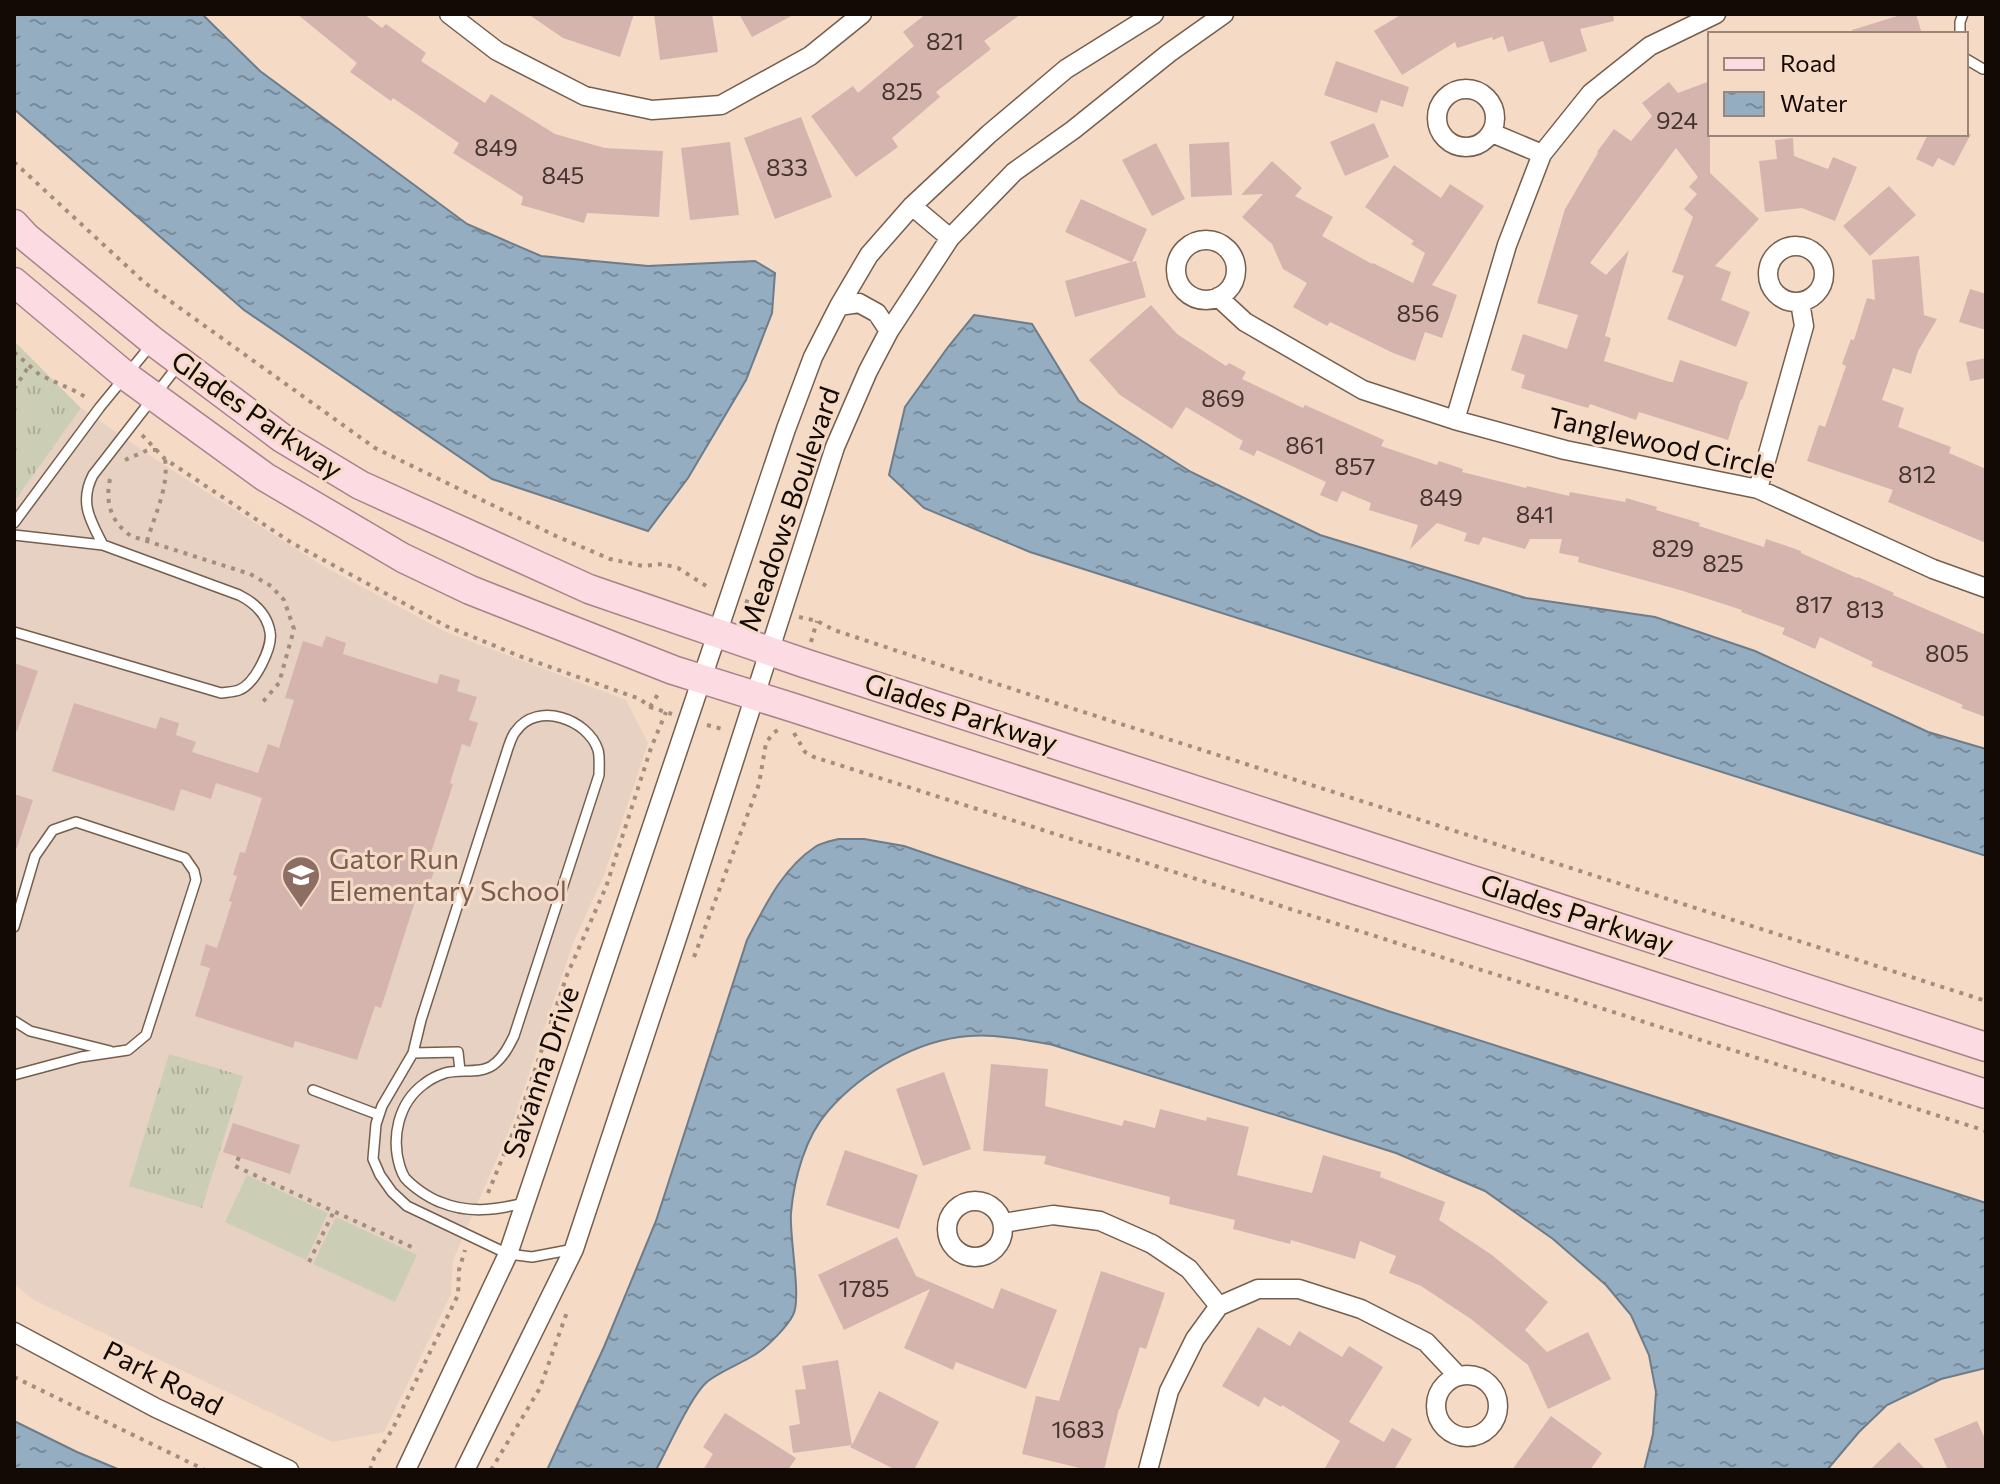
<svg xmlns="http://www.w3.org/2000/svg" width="2000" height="1484" font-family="Commissioner,sans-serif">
<defs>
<pattern id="grass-tufts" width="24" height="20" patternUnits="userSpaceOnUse" patternTransform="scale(2)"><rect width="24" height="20" fill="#cbceb4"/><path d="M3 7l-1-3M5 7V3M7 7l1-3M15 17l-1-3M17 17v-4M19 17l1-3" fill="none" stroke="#adb099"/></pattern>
<pattern id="water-ripples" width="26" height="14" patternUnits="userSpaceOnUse" patternTransform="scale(2)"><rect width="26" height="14" fill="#94adc1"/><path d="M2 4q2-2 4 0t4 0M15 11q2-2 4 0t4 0" fill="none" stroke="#788b9b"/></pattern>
</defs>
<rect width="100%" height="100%" fill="#f5dac6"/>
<!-- education -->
<path fill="#e6d1c3" d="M81,408L161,463L323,566L448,633L626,700L648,743L604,875L573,943L513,1121L453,1260L451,1294L384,1432L332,1442L34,1300L14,1284V502Z"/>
<!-- grass -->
<path fill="url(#grass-tufts)" d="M14,341L81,408L14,502Z
M169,1054L243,1076L202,1208L129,1186Z"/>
<!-- garden -->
<path fill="#cbceb4" d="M247,1175L328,1213L306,1260L225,1222Z
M336,1217L417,1255L395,1302L313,1264Z"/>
<!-- water -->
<path fill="url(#water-ripples)" stroke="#6d7c89" stroke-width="2" d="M14,14H202L260,71L467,224L541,256L648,266L755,261L775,273L772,313L746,380L688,478L648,531L492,479L244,310L14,109Z
M974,315L1032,324L1079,401L1191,472L1320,535L1526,598L1655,617L1755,651L1928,732L1986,749V856L1030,552L924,508L889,475L905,407L948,347Z
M839,839H864L904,846L1388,1011L1986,1203V1368L1941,1379L1887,1405L1859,1432L1827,1470H1644L1653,1434L1656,1392L1649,1355L1631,1315L1606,1285L1553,1239L1485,1191L1396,1153L1053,1045C1026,1040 998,1034 969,1036C917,1040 862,1072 828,1111C805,1137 794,1179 791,1213C789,1236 802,1299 793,1315C787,1327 767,1347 756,1354C740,1364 723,1370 708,1381C691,1395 668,1448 656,1470H547L604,1347L656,1221L747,940C765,906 782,869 815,847C821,843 831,841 839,839Z
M14,1421L77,1452L120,1470H14Z"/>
<!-- building -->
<path fill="#d6b4ae" d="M297,14H364L382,28L386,24L426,53L421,61L485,103L491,94L555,134L605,148L663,151L659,217L587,213L584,223L521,205L523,197L453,153L459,143L393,98L391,101L350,72L357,63Z
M528,14H634L620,57L563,38Z
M654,14H712L718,52L660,60Z
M739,14H795L752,37Z
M926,14H1021L984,41L991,49L936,92L940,97L892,138L898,147L856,177L811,116L853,86L858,93L914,46L903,32Z
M1402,14H1613L1614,21L1580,29L1587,51L1550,63L1543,41L1508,52L1503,36L1493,40L1492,37L1457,48L1455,42L1402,75L1374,31Z
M1904,14H1916L1922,34H1853L1852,30Z
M1336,61L1409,87L1403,107L1381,100L1377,113L1324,95Z
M1710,81V173L1759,219L1715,266L1731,272L1721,300L1750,312L1736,347L1667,319L1684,276L1672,272L1693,217L1684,209L1697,194L1689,187L1698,177L1676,148L1590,263L1606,275L1629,250L1605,336L1611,338L1604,361L1670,382H1673L1680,360L1748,382L1742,400L1741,399L1728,440L1639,412L1636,420L1590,404L1588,408L1521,388L1525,375L1511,370L1523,334L1567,349L1578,315L1537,303L1565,209L1598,153L1597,152L1614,129L1631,141L1652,116L1642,103L1669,82L1678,93Z
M801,117L832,197L775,219L744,138Z
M1374,123L1389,157L1345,176L1330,142Z
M1928,134H1971L1954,166L1938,158L1933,167L1916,159Z
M1793,138L1794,156L1828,169L1833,157L1857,167L1835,221L1802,208L1765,212L1759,161L1777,159L1775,140Z
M730,142L739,215L690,220L681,148Z
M1229,142L1232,195L1191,197L1189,144Z
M1156,143L1185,199L1152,216L1122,160Z
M1272,161L1302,188L1295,196L1333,217L1322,236L1372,264L1373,263L1413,283L1425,253L1411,244L1414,241L1365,207L1394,165L1441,198L1450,184L1484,206L1432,285L1457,295L1442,338L1425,332L1415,361L1393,353L1330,322L1327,326L1293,307L1307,283L1283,269L1272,244L1242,217L1263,194L1241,195Z
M1889,186L1916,215L1870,256L1843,226Z
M1081,199L1147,229L1132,262L1136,261L1146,297L1075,317L1065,281L1131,262L1065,232Z
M1919,256L1924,315L1937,319L1918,351L1911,374L1893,368L1882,400L1904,408L1898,427L1951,447L1949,453L1986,469V543L1888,502L1893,490L1807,461L1819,425L1825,427L1846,366L1842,364L1851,339L1854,340L1867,298L1875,300L1872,260Z
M1970,289L1986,294V330L1959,322Z
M1151,305L1177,334L1226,366L1229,363L1246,372L1242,379L1303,408L1305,405L1384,440L1381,446L1437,465L1439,461L1463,469L1462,472L1526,488L1527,486L1569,496L1570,492L1625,502L1626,498L1657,507L1656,510L1700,523L1699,526L1764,547L1766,539L1801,551V553L1857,578L1858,577L1894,593L1893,595L1986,635V717L1961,708L1963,705L1871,666L1873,662L1820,637L1815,649L1782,634L1785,628L1741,612L1742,610L1680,590L1578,562L1579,557L1559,553L1562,539H1530L1525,549L1483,537L1479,545L1464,541L1467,533L1437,523L1410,549L1418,525L1369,510L1371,503L1342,491L1337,502L1320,495L1326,482L1257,450L1254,456L1239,449L1243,441L1186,407L1172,429L1120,395L1089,360Z
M1986,358V378L1970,381L1966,362Z
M326,636L346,643L343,654L437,684L440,674L460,680L457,691L477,697L469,720L478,723L470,747L462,744L450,783L453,784L426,868L434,871L426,895L418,892L381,1008L375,1006L357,1060L295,1041L293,1048L195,1016L210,968L200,965L206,944L217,948L232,902L229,901L237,876L233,875L240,852L245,853L262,798L216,783L211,799L181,789L174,811L52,771L74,703L156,729L160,717L179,723L176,735L196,742L192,752L258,773L268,744L279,748L294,700L285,698L303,641L322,647Z
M14,663L38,671L17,731H14Z
M14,794L33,800L17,848L14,847Z
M991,1064L1048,1069L1045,1106L1122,1126L1124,1120L1155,1128L1160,1109L1206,1121L1207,1117L1249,1127L1237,1175L1312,1193L1323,1155L1381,1172L1380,1177L1445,1202L1439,1220L1492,1255L1548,1302L1525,1330L1547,1352L1588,1332L1611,1379L1548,1409L1528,1365L1471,1319L1421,1286L1389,1273L1396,1256L1360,1241L1355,1259L1291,1240L1290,1244L1233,1229L1235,1220L1169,1204L1170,1197L1044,1164L1046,1156L983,1151Z
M944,1072L971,1149L923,1166L896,1089Z
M233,1123L300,1145L290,1174L223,1152Z
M845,1150L918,1175L899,1229L826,1205Z
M897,1237L916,1276L993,1309L1001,1288L1057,1310L1026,1389L956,1362L953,1370L904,1348L930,1289L844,1330L818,1275Z
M1101,1271L1165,1293L1146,1349L1140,1347L1120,1409H1119L1104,1470H1088L1022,1454L1036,1396L1059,1401Z
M1258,1327L1290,1346L1299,1331L1342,1357L1349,1346L1383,1367L1349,1422L1384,1442L1392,1428L1412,1439L1394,1470H1324L1340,1441L1282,1405L1281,1407L1264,1397L1259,1407L1222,1386Z
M838,1360L852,1445L879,1391L939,1422L914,1470H896L850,1447L852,1445L793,1453L789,1426L800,1424L795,1390L806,1389L802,1366Z
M725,1413L796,1458L788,1470H703L713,1454L703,1447Z
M1551,1416L1602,1453L1590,1470H1512Z
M1977,1421L1986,1441V1470H1948L1934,1439Z
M1899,1442L1926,1470H1870Z"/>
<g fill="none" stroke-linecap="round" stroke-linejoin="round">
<defs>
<path id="service" d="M1960,34V22L1963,14
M1966,59L1983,69H1986
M14,523L100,407L151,345
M14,535L103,545L239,595C253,602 267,614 270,632C273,647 255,684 239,690C234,692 226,692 221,693L14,632
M103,545C90,520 79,502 93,475L180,363
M14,927L35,856L53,830L76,822L185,858L194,871L196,880L146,1035L128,1050L81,1057L14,1075
M14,1021L30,1031L110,1051
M413,1053L458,1052L460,1071
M313,1090L379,1115
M524,1203C495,1210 469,1214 440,1202C429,1198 413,1187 405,1178C403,1175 401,1170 400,1167C391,1138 398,1103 424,1084C429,1080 439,1075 445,1073C460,1069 481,1074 493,1065C503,1058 509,1046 514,1036L599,775C599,767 600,757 598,750C588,719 537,701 516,731C512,735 510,743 508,748L421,1020L413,1053L382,1106L376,1124L373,1159L380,1175L392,1192L407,1206L508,1254L532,1257L574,1249"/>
<path id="minor" d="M449,14L497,51L585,96L652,110L721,105L810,56L862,14
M1437 118a29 29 0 1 1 58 0a29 29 0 1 1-58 0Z
M1492,133L1542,154
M912,206L950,238
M1176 270a30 30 0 1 1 60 0a30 30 0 1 1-60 0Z
M1768 274a28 28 0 1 1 56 0a28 28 0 1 1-56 0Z
M1218,297L1245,322L1363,390L1455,420L1565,450L1758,489L1933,569L1986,588
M839,306L859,303L877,313L889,331
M1455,420L1507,245L1542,154L1591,93L1650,46L1716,14
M1758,489L1804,326L1800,302
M947 1229a28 28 0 1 1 56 0a28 28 0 1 1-56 0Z
M1003,1223L1053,1215L1100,1221L1152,1244L1189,1269L1219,1306
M14,1332L156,1408L289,1470
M1436 1406a31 31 0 1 1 62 0a31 31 0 1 1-62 0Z
M406,1470L508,1254L786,429L813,357L839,306L869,255L912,206L989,134L1066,69L1154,14
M465,1470L574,1249L676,941L835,447L868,371L889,331L950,238L1014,172L1073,130L1169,53L1224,14
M1148,1470L1169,1391L1195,1339L1219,1306L1258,1289H1299L1361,1309L1426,1342L1458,1376"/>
<path id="primary" d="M14,224L26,237L154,342L282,438L360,485L589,589L804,663L1986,1047
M14,282L126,376L265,477L403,558L470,590L673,670L791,707L1986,1094"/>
</defs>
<!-- service casing -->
<use href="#service" stroke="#765e4d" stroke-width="12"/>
<!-- minor casing -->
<use href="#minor" stroke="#765e4d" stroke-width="21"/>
<!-- primary casing -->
<use href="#primary" stroke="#a9828a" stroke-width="31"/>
<!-- path -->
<path stroke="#a28e7f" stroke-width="4" stroke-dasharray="4 6" stroke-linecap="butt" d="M14,162L145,283L375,448L556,536L610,559L643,566L662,564L678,568L711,589
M14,352L40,375L75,391L89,399
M14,389L29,366
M142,435L165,459L292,543L446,626L522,657L640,699L650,707L672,714
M125,460L148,450H157
M110,479C105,503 111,522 131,536L250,574L271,586L284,600L294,629L279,683L261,704
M147,541C155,514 169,487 165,459
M745,601L764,607
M799,617L817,621L834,630L1046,700L1986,1001
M811,642L817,621
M650,707L660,691
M707,725L726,730
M794,733L805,752L814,757L1986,1131
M694,957L759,784L766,743L773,733L780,729
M239,1157L235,1166L416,1249
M488,1193L517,1123L567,975L606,887L651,748L666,712
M309,1262L334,1211
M14,1377L205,1470
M370,1470L374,1458L392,1430L458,1295L459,1270L465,1250
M491,1470L540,1388L567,1312"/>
<!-- service -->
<use href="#service" stroke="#fff" stroke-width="9"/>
<!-- minor -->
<use href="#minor" stroke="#fff" stroke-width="18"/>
<!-- primary -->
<use href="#primary" stroke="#fcdbe3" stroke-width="28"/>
</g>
<!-- icons -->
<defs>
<symbol id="school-pin" viewBox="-11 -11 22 30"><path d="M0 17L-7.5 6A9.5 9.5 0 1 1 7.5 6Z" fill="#8d6e63" stroke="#f5dac6"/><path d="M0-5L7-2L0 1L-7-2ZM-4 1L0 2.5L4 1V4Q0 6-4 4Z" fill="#fff"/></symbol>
</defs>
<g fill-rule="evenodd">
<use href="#school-pin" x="279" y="853" width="44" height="60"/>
</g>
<g text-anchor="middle" stroke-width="6" stroke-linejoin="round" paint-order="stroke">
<!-- number labels -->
<g font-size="24" fill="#44342f">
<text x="945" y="50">821</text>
<text x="902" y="100">825</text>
<text x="1677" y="129">924</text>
<text x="496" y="156">849</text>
<text x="787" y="176">833</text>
<text x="563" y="184">845</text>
<text x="1418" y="322">856</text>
<text x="1223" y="407">869</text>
<text x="1305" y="454">861</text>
<text x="1355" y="475">857</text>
<text x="1917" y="483">812</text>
<text x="1441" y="506">849</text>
<text x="1535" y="523">841</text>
<text x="1673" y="557">829</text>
<text x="1723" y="572">825</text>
<text x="1814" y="613">817</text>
<text x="1865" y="618">813</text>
<text x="1947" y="662">805</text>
<text x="864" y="1297">1785</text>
<text x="1078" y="1438">1683</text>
</g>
<!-- street labels -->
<g font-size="28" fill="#130a05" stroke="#f5dac6">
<text transform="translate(257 415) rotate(35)" y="10">Glades Parkway</text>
<text transform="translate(1662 443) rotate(13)" y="10">Tanglewood Circle</text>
<text transform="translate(789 509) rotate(-71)" y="10">Meadows Boulevard</text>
<text transform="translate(961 713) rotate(18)" y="10">Glades Parkway</text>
<text transform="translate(1577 914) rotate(18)" y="10">Glades Parkway</text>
<text transform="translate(541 1072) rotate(-71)" y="10">Savanna Drive</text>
<text transform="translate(163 1378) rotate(27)" y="10">Park Road</text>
</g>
<!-- education labels -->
<g font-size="28" fill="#785e54" stroke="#f5dac6" text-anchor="start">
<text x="329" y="869">Gator Run<tspan x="329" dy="32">Elementary School</tspan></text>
</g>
</g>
<!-- border -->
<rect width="2000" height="1484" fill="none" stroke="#130a05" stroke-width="32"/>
<!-- legend -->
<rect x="1708" y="32" width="260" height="104" fill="#f5dac6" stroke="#9b8779" stroke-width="2"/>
<rect x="1724" y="58" width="40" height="12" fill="#fcdbe3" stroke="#9b8779" stroke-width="2"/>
<text x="1780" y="72" font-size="24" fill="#130a05">Road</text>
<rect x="1724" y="92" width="40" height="24" fill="url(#water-ripples)" stroke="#9b8779" stroke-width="2"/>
<text x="1780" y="112" font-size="24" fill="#130a05">Water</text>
</svg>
